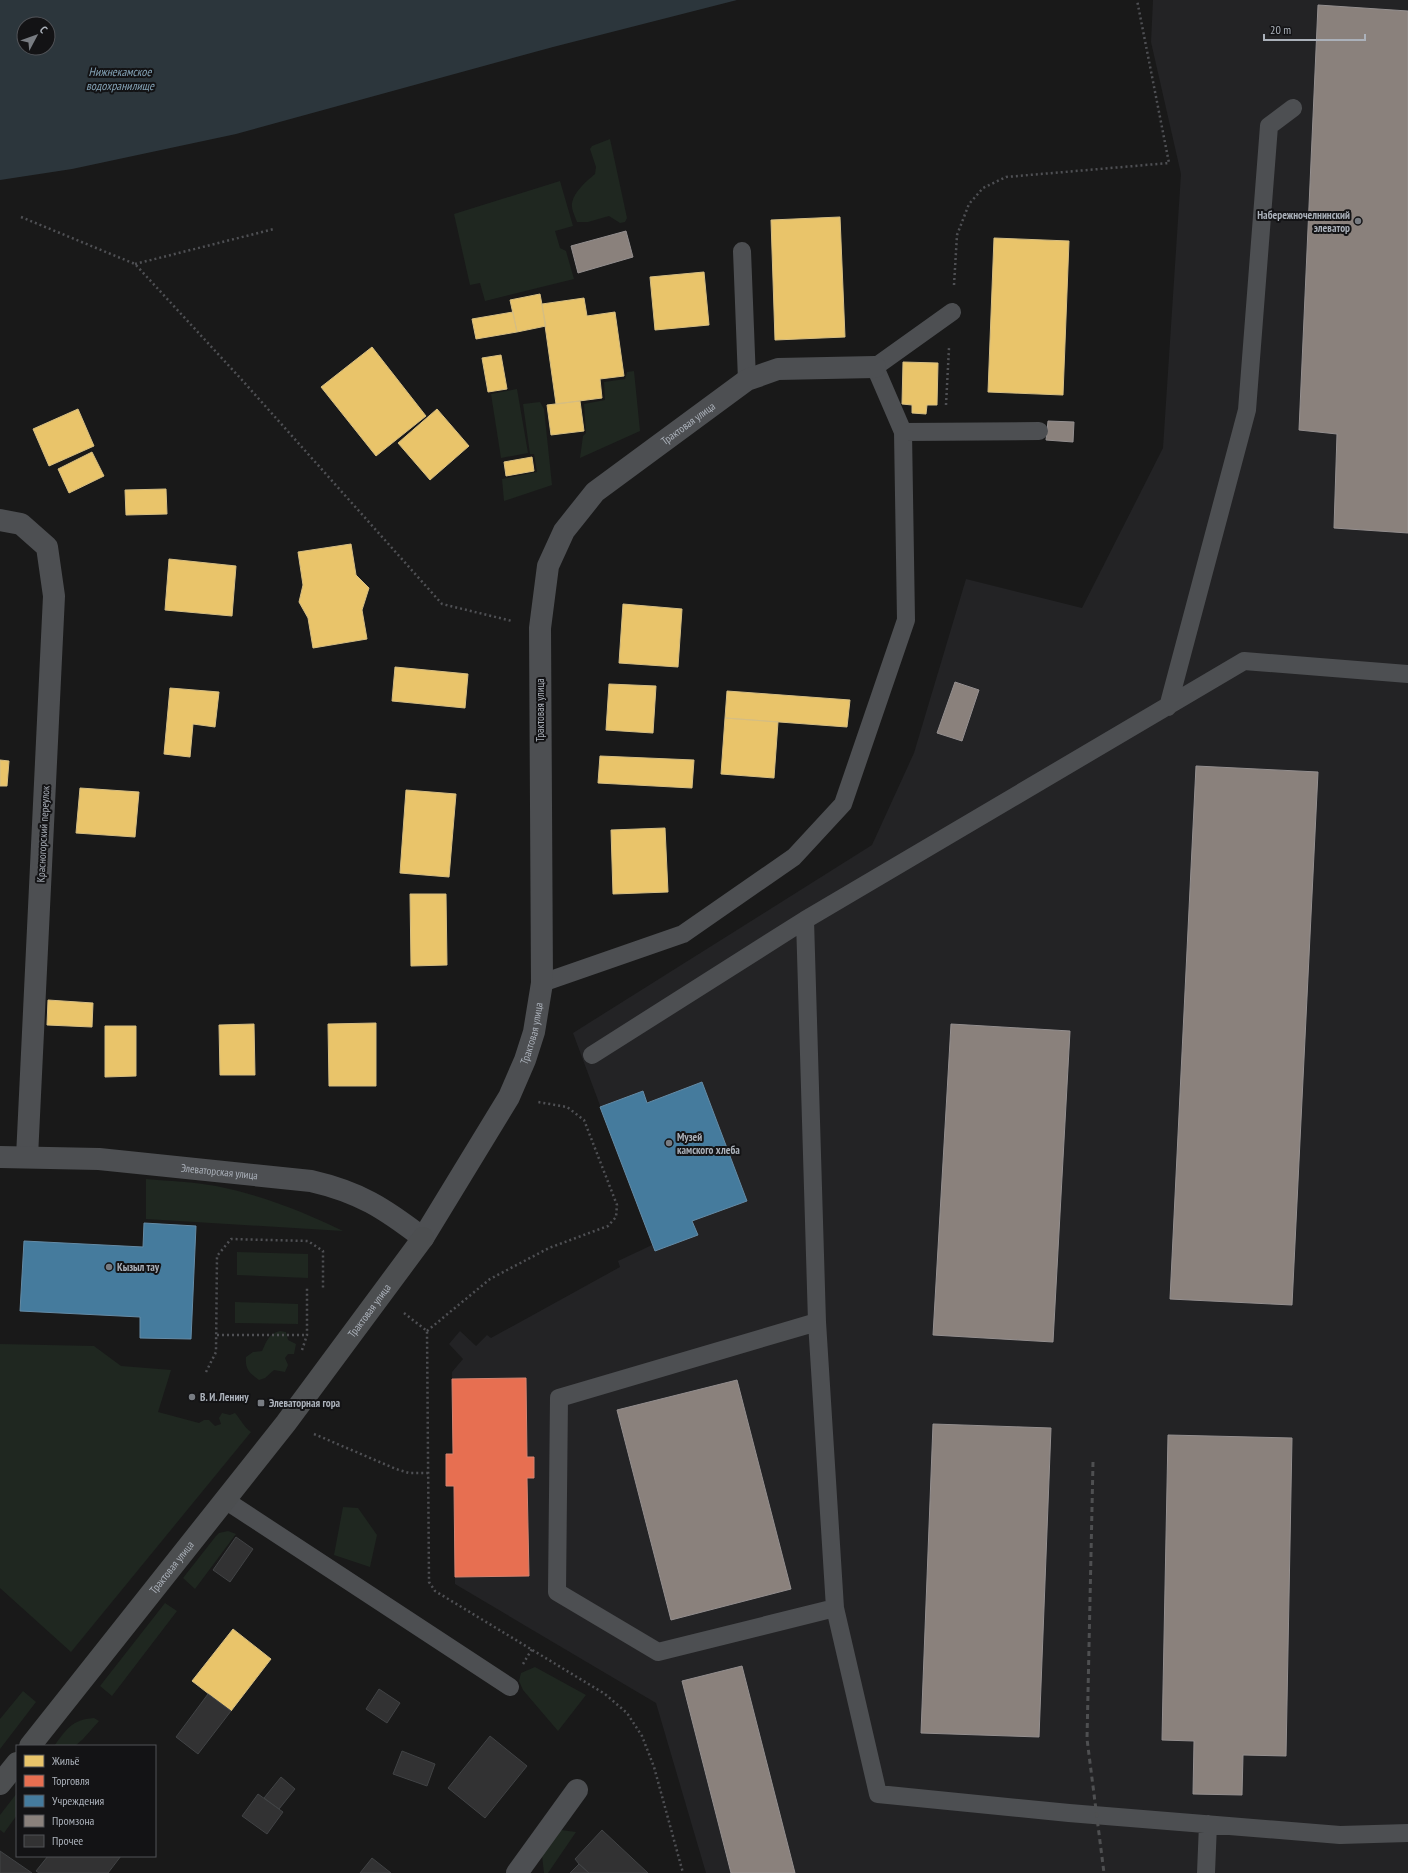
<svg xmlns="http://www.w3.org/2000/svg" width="1408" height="1873" font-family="'PT Sans Narrow',sans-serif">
<rect width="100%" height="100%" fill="#191919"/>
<!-- built -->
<path fill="#232325" d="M1153,0H1408V1873H706L656,1703L455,1584L454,1486L446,1470V1454H453L452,1372L463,1359L449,1344L460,1331L476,1346L487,1335L491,1338L620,1267L618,1261L652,1245L573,1033L872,845L914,753L966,579L1082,608L1163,448L1181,174L1151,42Z"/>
<!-- green -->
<path fill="#1f2720" d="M610,139L627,218L625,222L620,223L609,216L588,222H577C575,216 571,209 572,203C574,191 587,181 595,174L596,167L590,149L592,146Z
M560,181L573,226L555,231L560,248L566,251L574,279L485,301L480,283L470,285L454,214Z
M634,371L640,431L580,458L583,436L586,433L584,404L605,400L604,382L625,379L627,372Z
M517,389L528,453L501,458L491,394Z
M540,402L544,409L552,485L504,501L502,479L537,472L534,454H530L523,404Z
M146,1179C169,1181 194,1182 216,1186C261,1195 302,1211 343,1231L146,1219Z
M237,1252L308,1254V1278L237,1275Z
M235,1302L298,1304V1324L235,1323Z
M280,1331L286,1332L288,1340L296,1344L294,1354H288L285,1358L288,1365L285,1372L274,1370L265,1378L259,1380C249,1373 245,1369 246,1357L253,1352L262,1351C267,1341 268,1334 280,1331Z
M0,1344L94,1346L121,1366L171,1370L158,1412L199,1423L204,1420H209L215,1426L221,1424L219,1418L222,1413L230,1415L235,1413C241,1420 244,1427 251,1432L71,1652L0,1588Z
M343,1507L358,1508L377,1535L370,1567L334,1555Z
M228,1531L236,1534L195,1589L183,1578L216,1536L219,1533Z
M165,1603L177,1611L112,1696L100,1686Z
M535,1667L586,1695L558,1731L523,1690L519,1681L521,1673Z
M23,1691L36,1702L0,1749V1719Z
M94,1718L99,1721L83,1739L75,1746H54C67,1729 71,1720 94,1718Z
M17,1793V1815L4,1833L0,1830V1815Z
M561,1830L576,1832L548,1873H544L542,1855Z"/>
<!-- water -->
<path fill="#2c363c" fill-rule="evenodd" d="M0,0H737L553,47L236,134L72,169L0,180ZM24,24H48V48H24Z"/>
<!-- homes -->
<path fill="#e9c46a" stroke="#d6be82" d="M840,217L845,337L775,340L771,220Z
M994,238L1069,241L1063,395L988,392Z
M704,272L709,325L655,330L650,277Z
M540,294L546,326L517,332L510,300Z
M584,298L587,316L615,312L624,376L600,379L602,398L556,404L542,304Z
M513,312L517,332L476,339L472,319Z
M372,347L426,416L376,456L321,387Z
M501,355L507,389L488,392L482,358Z
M903,362L938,363L937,405H927L926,414L912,413V405L902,404Z
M580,401L584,431L551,435L547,405Z
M78,409L94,446L49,466L33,429Z
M437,409L469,446L430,480L398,443Z
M92,452L104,476L69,493L58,469Z
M532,457L534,471L506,476L504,462Z
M166,489L167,514L126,515L125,490Z
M351,544L356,575L369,588L362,610L367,639L313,648L308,618L299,602L303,585L298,552Z
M169,559L236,566L232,616L165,610Z
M623,604L682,609L678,667L619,663Z
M395,667L468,674L465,708L392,701Z
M609,684L656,686L653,733L606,730Z
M170,688L219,692L215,727L193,724L190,757L164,754Z
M727,691L850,700L847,727L725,718Z
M725,718L778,722L774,778L721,774Z
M600,756L694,760L692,788L598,783Z
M0,760L9,761L7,786H0Z
M80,788L139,792L135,837L76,833Z
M406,790L456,794L449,877L400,873Z
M665,828L668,892L613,894L611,830Z
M410,894H446L447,965L411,966Z
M48,1000L93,1003L92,1027L47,1025Z
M376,1023V1086H329L328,1024Z
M254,1024L255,1075H220L219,1025Z
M105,1026H136V1076L105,1077Z
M233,1629L271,1659L231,1711L192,1681Z"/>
<!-- shops -->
<path fill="#e76f51" stroke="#d58370" d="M526,1378L527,1457H534V1478H527L529,1576L455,1577L454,1486H446V1454H453L452,1379Z"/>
<!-- public -->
<path fill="#457b9d" stroke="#648ba6" d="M702,1082L747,1201L692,1221L698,1235L655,1251L600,1107L643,1091L647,1103Z
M144,1223L196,1226L191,1339L140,1338V1317L20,1311L24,1241L143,1247Z"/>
<!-- industry -->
<path fill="#8a817c" stroke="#948f8f" d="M1318,5L1408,11V533L1334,528L1337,434L1299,430Z
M626,231L633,257L578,273L571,246Z
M1048,421L1074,422L1073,442L1046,440Z
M955,682L979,690L962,741L937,733Z
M1196,766L1318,772L1292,1305L1170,1299Z
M951,1024L1070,1031L1053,1342L933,1335Z
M737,1380L791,1589L671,1620L617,1410Z
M933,1424L1051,1428L1039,1737L921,1733Z
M1168,1435L1292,1438L1286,1756L1243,1755L1242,1795L1193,1794L1194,1741L1162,1740Z
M742,1666L795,1873H731L682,1681Z"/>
<!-- building -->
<path fill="#323233" stroke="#414345" d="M236,1537L253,1549L230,1582L213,1570Z
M379,1689L400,1703L387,1723L366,1709Z
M208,1694L231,1711L198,1754L176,1737Z
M490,1736L527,1766L485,1818L448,1788Z
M402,1751L435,1764L427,1786L393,1774Z
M281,1777L295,1789L279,1809L264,1798Z
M258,1794L283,1812L267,1834L242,1816Z
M602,1830L648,1873H589L579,1864L575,1859Z
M0,1851L32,1873H0Z
M48,1856H121L108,1873H39L36,1871Z
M372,1858L391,1873H360Z
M579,1864L589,1873H570Z"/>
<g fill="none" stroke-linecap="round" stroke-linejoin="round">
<!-- path -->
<path stroke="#4f5054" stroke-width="2.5" stroke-dasharray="2 3" stroke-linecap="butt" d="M21,217L135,264L242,380L442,604L512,621
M135,264L274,229
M954,285L957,235L969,204L983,188L1006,177L1169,163L1137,0
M946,405L949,348
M404,1313L427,1331L429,1582L435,1591L605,1694L627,1713L642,1736L654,1767L683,1873
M427,1331L490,1279L549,1248L608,1226L616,1217L617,1205L584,1120L567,1107L538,1102
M217,1335H307
M302,1350L307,1335V1287
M206,1372L216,1352L217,1256L231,1239L308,1241L323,1251V1288
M314,1434L396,1469L409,1473H428
M523,1664L532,1649"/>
<!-- lane -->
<path stroke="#4d4f52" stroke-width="18" d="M742,251L747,380
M903,432L1039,431
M1168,707L1247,410L1269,126L1293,108
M542,983L683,934L794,857L843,804L906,620L903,432L875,367L952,312
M592,1055L805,920
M817,1322L805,920L1244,661L1408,674
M225,1500L510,1687
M835,1608L658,1652L557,1592L559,1398L817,1322L835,1608L878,1794L1069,1813L1340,1835L1408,1833
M1206,1873L1208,1824"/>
<!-- street -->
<g stroke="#4d4f52" stroke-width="22">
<path d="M0,520L21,524L47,547L54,596L27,1157"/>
<path id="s1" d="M0,1157L99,1159L311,1181C359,1192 384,1208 423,1238L509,1097L525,1060L534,1032L542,983L540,628L548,566L564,531L595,492L747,380L778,369L875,367"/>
<path d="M517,1873L577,1790"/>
</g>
<!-- secondary -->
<g stroke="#4c4e50" stroke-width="22">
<path id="s2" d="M30,1746L286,1423L423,1238"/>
<path d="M0,1784L17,1763"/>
</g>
<!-- rail -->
<path stroke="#4e4f51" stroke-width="3" stroke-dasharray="5 4" stroke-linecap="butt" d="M1093,1462L1087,1739L1104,1873"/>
</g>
<!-- markers -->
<g fill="#787c82" stroke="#131315" stroke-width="1.5">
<circle cx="1358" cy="221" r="4"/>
<circle cx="669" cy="1143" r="4"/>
<circle cx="109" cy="1267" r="4"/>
<circle cx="192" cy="1397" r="4"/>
<rect x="257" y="1399" width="8" height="8" rx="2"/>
</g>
<g text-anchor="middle" stroke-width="4" stroke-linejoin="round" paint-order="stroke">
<!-- poi labels -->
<g font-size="11" font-weight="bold" fill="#abb1ba" stroke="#131315" text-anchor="start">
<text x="1350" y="219" text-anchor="end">Набережночелнинский<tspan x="1350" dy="13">элеватор</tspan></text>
<text x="677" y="1141">Музей<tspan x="677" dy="13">камского хлеба</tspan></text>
<text x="117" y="1271">Кызыл тау</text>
<text x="200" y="1401">В. И. Ленину</text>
<text x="269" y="1407">Элеваторная гора</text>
</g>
<!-- street labels -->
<g font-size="11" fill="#abb1ba" stroke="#131315">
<text dy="4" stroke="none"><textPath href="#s1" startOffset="1345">Трактовая улица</textPath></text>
<text transform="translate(540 710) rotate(-90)" y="4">Трактовая улица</text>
<text transform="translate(43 834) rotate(-87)" y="4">Красногорский переулок</text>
<text dy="4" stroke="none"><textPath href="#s1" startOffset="672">Трактовая улица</textPath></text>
<text dy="4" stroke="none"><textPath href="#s1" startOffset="220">Элеваторская улица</textPath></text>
<text dy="4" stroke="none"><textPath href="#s2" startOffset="552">Трактовая улица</textPath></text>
<text dy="4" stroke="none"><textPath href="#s2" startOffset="228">Трактовая улица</textPath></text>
</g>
<!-- water labels -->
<g font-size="12" font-style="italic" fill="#83a1b4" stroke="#131315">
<text x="120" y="76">Нижнекамское<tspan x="120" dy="14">водохранилище</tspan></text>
</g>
</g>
<!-- legend -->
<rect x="16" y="1745" width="140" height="112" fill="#131315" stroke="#505257"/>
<rect x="24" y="1755" width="20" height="12" fill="#e9c46a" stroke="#505257"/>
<text x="52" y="1765" font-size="12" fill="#abb1ba">Жильё</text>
<rect x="24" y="1775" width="20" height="12" fill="#e76f51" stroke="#505257"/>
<text x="52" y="1785" font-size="12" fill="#abb1ba">Торговля</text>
<rect x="24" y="1795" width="20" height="12" fill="#457b9d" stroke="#505257"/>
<text x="52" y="1805" font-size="12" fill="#abb1ba">Учреждения</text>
<rect x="24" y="1815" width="20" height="12" fill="#8a817c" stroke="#505257"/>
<text x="52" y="1825" font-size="12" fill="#abb1ba">Промзона</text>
<rect x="24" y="1835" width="20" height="12" fill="#323233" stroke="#505257"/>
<text x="52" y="1845" font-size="12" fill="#abb1ba">Прочее</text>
<!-- north arrow -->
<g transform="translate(36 36) rotate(49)"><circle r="19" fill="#131315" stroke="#505257"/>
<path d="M0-3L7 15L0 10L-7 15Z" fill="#787c82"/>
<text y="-6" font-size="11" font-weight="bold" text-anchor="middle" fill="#abb1ba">С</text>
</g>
<!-- scale -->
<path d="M1264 34v6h101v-6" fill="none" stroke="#abb1ba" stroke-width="2"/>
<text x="1270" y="34" font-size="12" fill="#abb1ba" stroke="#131315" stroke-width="3" paint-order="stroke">20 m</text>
</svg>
